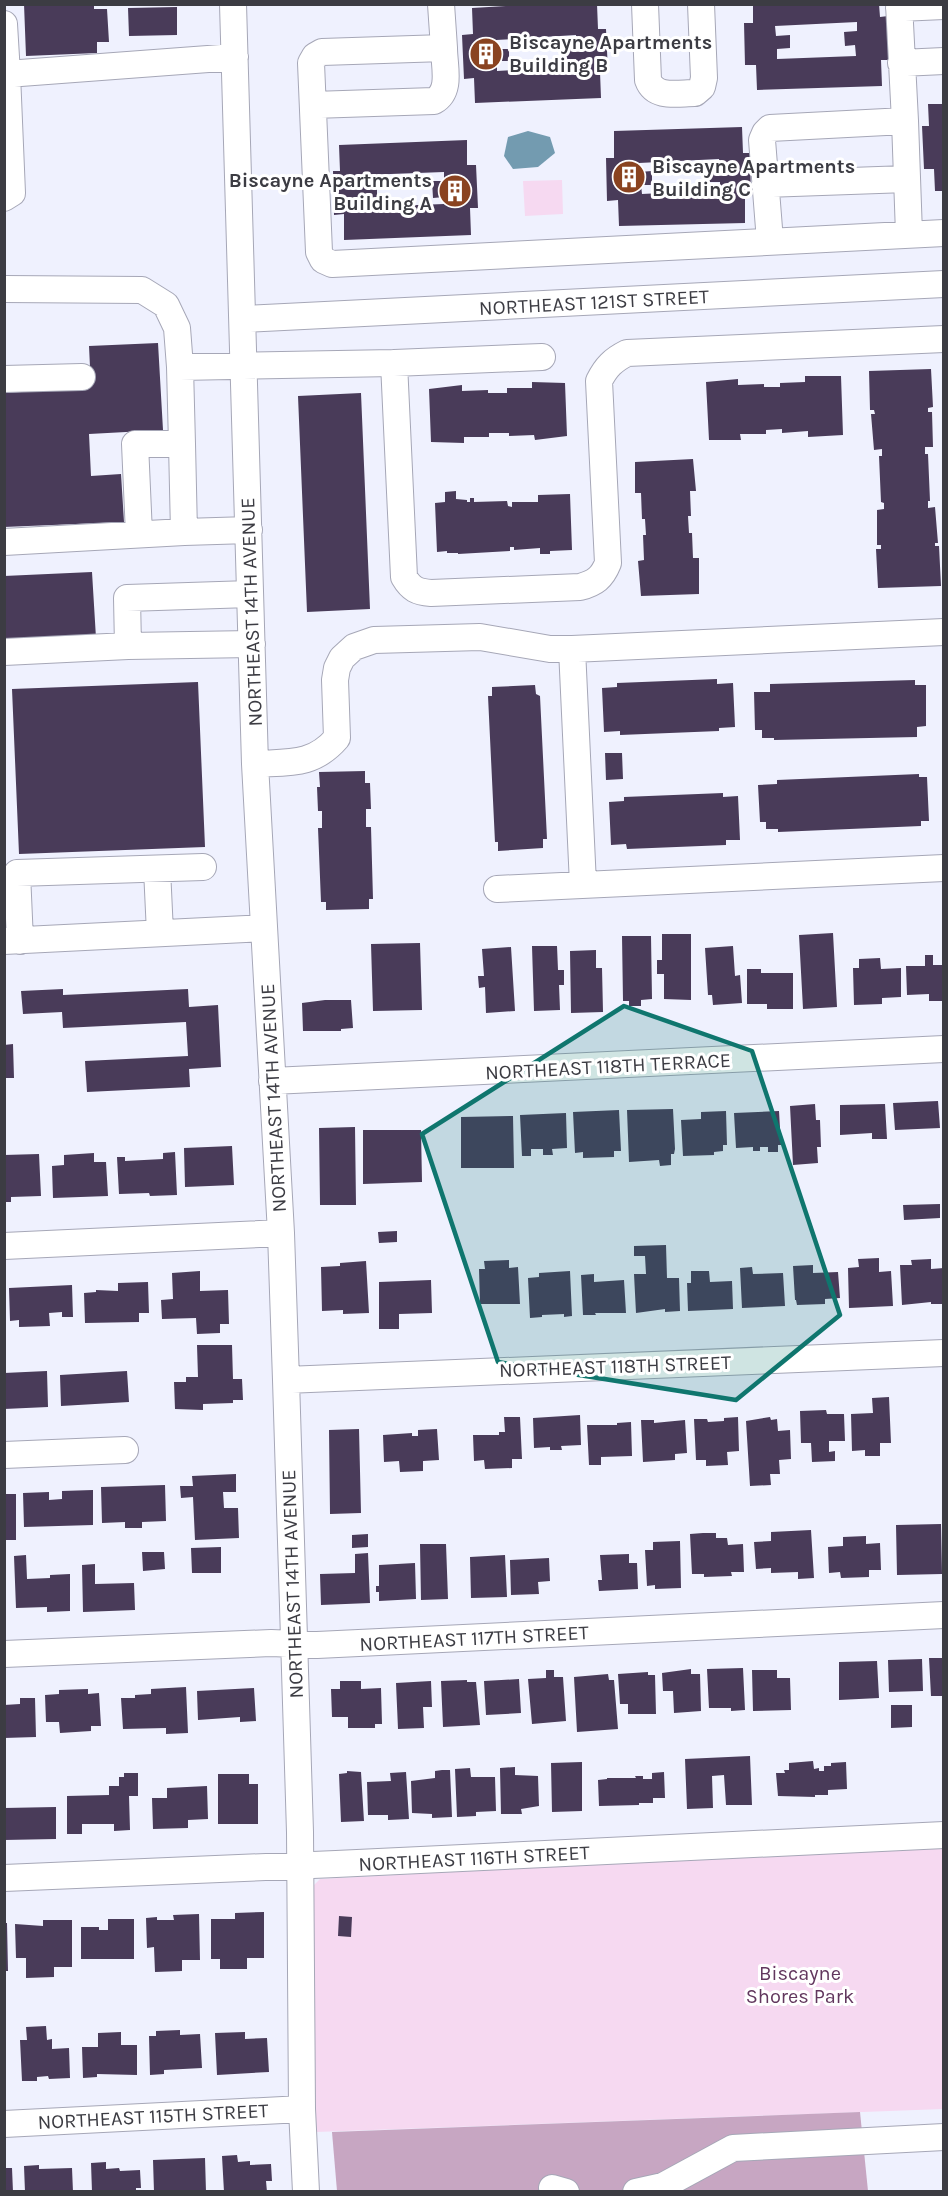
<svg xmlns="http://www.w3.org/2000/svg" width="948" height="2196" font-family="Karla,sans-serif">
<rect width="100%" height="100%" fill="#eff1fe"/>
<!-- green -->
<path fill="#f6d9f1" d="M562,180L563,214L525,216L523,181Z
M943,1846V2109L316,2132L309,1890L320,1879Z"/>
<!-- forest -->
<path fill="#c7a6c2" d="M860,2112L868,2191H337L332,2132Z"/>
<!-- water -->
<path fill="#739bb0" d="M528,131L550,137L555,153L538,167L513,169L504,156L508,137Z"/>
<!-- building -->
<path fill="#493b59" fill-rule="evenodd" d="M24,4H94V9H107L109,42H97V53L26,56Z
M543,4H597L598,29H606L608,72H600L601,98L475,103L474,78L464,79L462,35L473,34L472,8ZM576,35V43L564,44L565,60L576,59V67L497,71V61H509V49H496V40Z
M753,4H879L880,17L888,16L889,60H881L882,86L757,90L756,65H745L744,23H753ZM857,22V31L844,32L845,46L855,45L856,56L777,59V49L790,48V35L776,36L775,26Z
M177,7V35L129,36L128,8Z
M928,104H944V191H935L934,169H924L922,126H929Z
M742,127L743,153H750L751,196H745V223L619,226L618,200L607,201L606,158H614V131ZM719,159L720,167H707L708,182H720V190L642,194L641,185H652V171L639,172V163Z
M467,140V165H476L478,208H470L471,235L344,240V214L334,215L333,171H340L339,145ZM444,172V181H432L433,198L444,197V204L366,207L365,198L377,197V185H365L364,175Z
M158,343L163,430L89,434L91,476L121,474L124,522L4,527V393L91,388L89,346Z
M931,369L933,407L928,408V412H932L933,447H925V454H928L930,501H928V508L935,507L938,543H935V546H939L941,586L878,588L876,549H881V545H877V510L884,509V503L881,502L879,456H882V449L874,450L871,414H875L874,410H870L869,371Z
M805,376H841L843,435L808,437V431L782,433V429L766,430V434H740L741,440H709L706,382L738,379V385L764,384V387H780V383L805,382Z
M532,382L565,383L567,436L535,440L534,435L509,436V433H489V437H464V443L431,442L429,389L462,385V391L488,390V393H507V388H532Z
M361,393L370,609L307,612L298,396Z
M693,459L696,491H690L691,516H688L689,533H692L693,558H699V594L641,596L638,561L644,560L643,535H646L645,519H642L641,493H635V462Z
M456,491V499L467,500V502H470V498H474V502L507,501L508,506L512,507V502H538V495L570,494L572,550L550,551V554H540V548L514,550V547H510V551L458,554V553H447V551L437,552L435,503L445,502V492Z
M92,572L96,638L4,643V576Z
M717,679V684L733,683L735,727L719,728V731L620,735V731L604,732L602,688L617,687V683Z
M915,680V685H926V726L917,727V737L774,740V738H762V730H755L754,692H770V684Z
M198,682L205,847L19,854L12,689Z
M535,685L536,694L540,696L547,839H543V848L498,851V842H495L488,696H492V687Z
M605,753H622L623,779L606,780Z
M365,771V783H370L371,809H366V827H371L373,899H369V909L326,910V902H321L318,828H322V811H318L317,787H320L319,772Z
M919,774V777H927L929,821H921V826L778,832V829H766V822H760L758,785L777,784V780Z
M723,793V797L738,796L740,840H726V845L627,849L626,844L611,845L609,802L624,801V797Z
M833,933L837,1007L803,1009L799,935Z
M662,934H691V1000L664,999V974H657V960H662Z
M622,936H651L652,999L641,1000V1006H629V1001H623Z
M420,943L422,1010L373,1011L371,944Z
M532,946H557L558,970H564V985H559L560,1010L534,1011Z
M733,946L735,976L740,975L742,1003L713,1005L712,995H708L705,948Z
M511,947L515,1011L486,1013L485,987L479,988L478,976H484L482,949Z
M596,950V968H602L603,1012L571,1013L570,951Z
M925,955H933V965H944V1001H929V994L907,995L906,966H925Z
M880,958L881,969L901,968V997L882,998V1004L854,1005L853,968H859V959Z
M747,969H761V973H793V1009H767V1004H747Z
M63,989V995L188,989L189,1007L218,1005L221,1067L189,1069L190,1087L87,1092L85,1061L188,1056L186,1022L63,1028L62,1012L23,1014L21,991Z
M325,1000H351L353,1028L341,1029V1031H303L302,1003Z
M13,1044L14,1078H4V1045Z
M938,1101L940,1128L895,1130L893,1103Z
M815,1104L816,1120H820L821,1147H817L818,1163L793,1165L790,1106Z
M885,1104L887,1139H872V1133L840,1135V1105Z
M673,1109L675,1149L674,1154H671V1165L660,1166L659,1160L629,1162L627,1110Z
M619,1110L621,1151H614V1157L583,1158V1152L575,1153L573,1112Z
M726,1111L727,1145H723V1151L714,1152V1155L683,1156L681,1120L701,1119V1112Z
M779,1111L781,1145H778V1152H768V1147H760V1151H753V1147L736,1148L734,1113Z
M566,1113L567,1148L552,1149L553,1155H543V1149H531V1156H522L520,1115Z
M513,1116L514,1168H461V1117Z
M355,1127L356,1205H320L319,1128Z
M363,1130H421L422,1182L363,1184Z
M232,1146L234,1185L185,1187L184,1148Z
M175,1152L177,1195L150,1196L149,1193L119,1194L117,1157H125V1161L163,1159V1153Z
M94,1153V1162H106L108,1196L53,1198L52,1166L64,1165V1155Z
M39,1154L41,1196L11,1197V1202H4V1155Z
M940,1204V1218L904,1220L903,1205Z
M397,1231V1242L379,1243L378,1232Z
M666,1245L667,1278H679L680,1311L665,1312V1309L636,1313L634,1274H646L645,1256H634V1246Z
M879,1258V1272L891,1271L893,1306L849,1308L848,1268L859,1267L858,1259Z
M931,1259V1269L944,1268V1304H931V1302L902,1305L900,1265H912L911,1260Z
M509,1260V1268L518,1267L520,1304H480L479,1269H485L484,1261Z
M366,1261L369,1313L343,1314V1310L322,1311L321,1267L340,1266V1263Z
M813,1265V1273L838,1272L840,1298L825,1299V1304L797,1305L796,1300H795L793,1266Z
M752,1267L753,1274L783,1273L785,1306L742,1308L740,1268Z
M200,1271V1291L228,1290L229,1324H220V1333L197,1334L196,1318L162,1319L161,1300L173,1299L172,1273Z
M570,1271L572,1316L564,1317V1314L542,1315V1317L530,1318L528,1278L539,1277V1273Z
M691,1271H709L710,1282L732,1281L733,1309L688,1311L687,1283H691Z
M594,1274V1282L624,1280L626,1313H595L596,1315H583L581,1275Z
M431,1280L432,1313L399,1314V1329H379V1282Z
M148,1282L149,1313H139V1322L85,1323L84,1293L96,1292V1290L118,1291V1283Z
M72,1285L73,1317H62V1312L49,1313L50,1326L19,1327V1320L10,1321L9,1288Z
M197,1345H232L233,1379H242L243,1400H233V1403L203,1404V1410L175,1409L174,1382H186V1377H198Z
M47,1371L48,1407L4,1409V1373Z
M127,1371L129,1402L61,1406L60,1375Z
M889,1397L891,1443H880V1456H865V1450L852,1451L851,1414L873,1413L872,1398Z
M826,1410L827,1414H844L845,1441H829V1452L835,1451V1461L812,1462L811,1443H801L800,1411Z
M580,1415L581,1445L561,1446L562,1450H550V1447L534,1448L533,1418Z
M504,1417H520L522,1459H512V1468L485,1469L484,1460L474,1461L473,1435H499V1432H505Z
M738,1417L739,1451L727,1452L728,1465L706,1466V1460H696L694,1419H707L708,1422L724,1421V1418Z
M770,1417L771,1420L777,1419L778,1431L790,1430L791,1459L779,1460L780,1474H770L771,1485L750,1486L746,1421Z
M641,1420H654V1423L685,1420L687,1453L675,1454V1460L643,1462Z
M631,1422L632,1456L601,1457V1465H589L587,1425H617V1423Z
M359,1429L361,1513L330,1514L329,1430Z
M437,1429L439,1460L423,1461V1471L400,1472L399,1461L384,1462L383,1435L412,1433V1436H418V1430Z
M236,1474V1492H223L224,1508H238L239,1538L195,1540L193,1497L181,1498L180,1486H193L192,1476Z
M165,1485L166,1521L142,1522V1528H125V1522L102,1523L101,1487Z
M93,1490V1525L24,1527L23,1493L49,1492V1500L62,1499V1491Z
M4,1494H16V1540H4Z
M941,1524L942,1574L897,1575L896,1525Z
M811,1530L814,1578L798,1579V1572L771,1573V1568L756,1569L754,1542L771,1541V1532Z
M703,1533H716V1538H727L728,1545L743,1544L744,1572H731L732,1576L704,1577V1574H692L690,1534Z
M368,1534V1547L352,1548V1535Z
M866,1536V1544L880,1543L881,1570H869V1577L841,1578L840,1572L829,1573L828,1547L843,1546V1537Z
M680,1541L681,1588L655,1589V1585L647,1586L645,1550H653V1542Z
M420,1544H446L448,1599L421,1600Z
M221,1547V1573H192L191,1548Z
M142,1552H164L165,1569L143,1571Z
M368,1553L370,1603L321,1605L320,1574L355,1573V1554Z
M629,1554V1563H637L638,1589L599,1591L598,1580H602L600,1555Z
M26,1555L27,1579L50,1578V1575L70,1574V1611L47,1612V1607L16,1608L14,1556Z
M505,1555L507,1597L471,1598L470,1557Z
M549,1558L550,1581L538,1582L539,1594L511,1595L510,1560Z
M415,1563L416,1599L379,1601V1592H376V1586H379V1565Z
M95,1564V1584L134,1583L135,1610L83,1612L82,1565Z
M929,1658H944V1696H931Z
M922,1659L923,1691L889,1692L888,1660Z
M877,1661L879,1698L839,1700V1662Z
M743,1668L745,1710L731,1711V1708H709L707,1669Z
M691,1669V1674H700L701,1711L674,1713L673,1691H663L662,1673Z
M546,1670H554V1677H563L566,1721L532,1724L528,1679L546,1678Z
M752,1670H777V1678H790L791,1710L753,1711Z
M648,1672V1675H655L656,1714H628V1704H620L618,1674Z
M608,1674L609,1680H614L618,1729L577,1732L574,1677Z
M519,1679L521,1713L486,1715L484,1681Z
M467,1680V1682H476L480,1725L443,1727L441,1681Z
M340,1681H361V1689L381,1688L382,1724H375V1728H348V1717H332L331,1689H340Z
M431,1681L432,1707H423L424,1728L398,1729L396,1683Z
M186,1687L188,1733L166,1734V1728L123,1729L121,1698H135V1695L151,1694V1689Z
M254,1688L256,1721L240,1722V1717L198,1720L197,1691Z
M88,1689V1694L99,1693L101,1726H91V1731L60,1733L59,1722H46L45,1695L59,1694V1690Z
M20,1698H35L36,1737L4,1738V1705L20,1704Z
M891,1705H912V1727L891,1728Z
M750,1756L752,1805H726L724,1775L712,1776L713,1808L687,1809L685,1759Z
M813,1761L814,1769L819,1768V1771H824V1766H831V1763L846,1762L847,1789L828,1790V1795H815V1797L778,1796L776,1773H785L784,1770H789V1763Z
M582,1762V1811L552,1812L551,1763Z
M515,1767V1775L538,1776L539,1806L521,1809L522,1814H501L500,1768Z
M470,1768L471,1777H495L496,1811L476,1812V1816L457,1817L455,1769Z
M442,1770H450L452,1817L432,1818V1814L412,1813L411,1781L435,1778V1771Z
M347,1771L361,1772L364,1821L341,1822L339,1774L347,1773Z
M406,1772L409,1819L388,1820V1815H368L367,1782L391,1781L390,1773Z
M664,1772L665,1798H653V1803H639V1805L599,1806L598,1780L607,1779V1778H636L635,1776H643V1779H652V1773Z
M124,1773H138V1796H129L130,1830L114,1831V1824H82V1834H67V1796L109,1795V1786H119V1777H124Z
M218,1774H249V1784H258V1824H218Z
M207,1786L208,1819L188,1820V1828L153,1829L152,1798H167V1788Z
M56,1807V1839L4,1840V1808Z
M264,1912V1958H247V1969H220V1959H211V1919H235V1913Z
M199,1914L200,1960H182V1971L155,1972L154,1947L147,1948L146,1918L157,1917V1920H174L173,1915Z
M339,1916L352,1917L351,1937L338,1936Z
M108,1919H134V1959H81V1927H99V1930H108Z
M43,1920H72V1967H54V1977L26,1978V1958H16L15,1924L43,1926Z
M4,1923H7L8,1971H4Z
M46,2026L47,2040L52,2039V2049L69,2048L70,2078L49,2079L48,2076L37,2077V2081H22L20,2040H27L26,2027Z
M180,2030V2035L200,2034L202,2068L164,2070V2074L150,2075L149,2036H156V2031Z
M121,2032V2045H137V2075L97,2074V2077L83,2078L82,2047H98V2033Z
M245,2032V2039L267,2038L269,2072L217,2075L215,2033Z
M237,2155L238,2162L250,2161V2165L271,2164L272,2181H266L267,2192H224L222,2156Z
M205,2158L206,2192H154L153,2160Z
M106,2162V2169L119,2168L120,2171L140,2170L141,2188H136V2192H92L91,2163Z
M39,2165V2169L72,2168L73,2192H25L24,2166Z
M4,2168H12L13,2192H4Z"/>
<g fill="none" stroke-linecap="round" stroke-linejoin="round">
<defs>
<path id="minor" d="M233,4L255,764L281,1233L286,1380L300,1832L302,2109L306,2192
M441,4L444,48L322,52L315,56L311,63L319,252L323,260L332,264L944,233
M645,4L648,80C655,99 678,93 695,93L702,87L704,78L701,4
M899,8L944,6
M4,24L7,74
M901,63L944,61
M313,105L434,101C452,91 444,66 444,48
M905,121L909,234
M765,184L907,179
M4,198L12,193L7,74L235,57
M770,241L762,140L765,133L770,128L905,121L899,4
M4,289L142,290L166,305L177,328L180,367
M244,319L944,284
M394,363L404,577C411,589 417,592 431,593L580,587C595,583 602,578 608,563L599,381C606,367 613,360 627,353L944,339
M4,379L82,377
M182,444L180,367L394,363L542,357
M139,534L135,444H182L184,532
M4,542L184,532L249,530
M250,594L127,598L128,646L252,644
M572,649L583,884
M4,652L128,646
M255,764C289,762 313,766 337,738L335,680L337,668L342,658L354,647L374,640L480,637L550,649H572L944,632
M157,869L160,933
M497,889L944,868
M4,941L264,928
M20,941L17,873L203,867
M272,1081L944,1049
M4,1246L281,1233
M286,1380L944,1353
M4,1455L125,1450
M4,1654L271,1643L317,1645L944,1615
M4,1878L336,1864L944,1835
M4,2124L302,2109
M552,2188L566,2192
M636,2192L663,2186L733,2148L944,2137"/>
</defs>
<!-- minor casing -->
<use href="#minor" stroke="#a6a7b7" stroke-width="28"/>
<!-- minor -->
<use href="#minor" stroke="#fff" stroke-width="26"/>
</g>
<!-- marked area -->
<path fill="#0f766e" fill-opacity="0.2" stroke="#0f766e" stroke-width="4.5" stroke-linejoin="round" d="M624,1006L752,1051L840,1315L736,1400L498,1362L422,1134Z"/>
<!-- icons -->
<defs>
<symbol id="building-disc" viewBox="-11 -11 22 22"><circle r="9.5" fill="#8a4320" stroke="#fff"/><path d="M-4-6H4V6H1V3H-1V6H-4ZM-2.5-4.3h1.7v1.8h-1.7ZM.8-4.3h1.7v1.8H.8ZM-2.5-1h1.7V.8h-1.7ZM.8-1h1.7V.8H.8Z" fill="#fff"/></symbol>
</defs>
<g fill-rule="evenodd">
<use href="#building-disc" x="467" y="35" width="38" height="38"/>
<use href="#building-disc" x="610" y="158" width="38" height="38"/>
<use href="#building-disc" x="436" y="172" width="38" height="38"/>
</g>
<g text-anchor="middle" stroke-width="6" stroke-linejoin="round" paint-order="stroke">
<!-- poi labels -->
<g font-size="20" font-weight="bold" fill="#3c3c43" stroke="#fff" text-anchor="start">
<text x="509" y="49">Biscayne Apartments<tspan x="509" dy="23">Building B</tspan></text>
<text x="652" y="173">Biscayne Apartments<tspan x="652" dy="23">Building C</tspan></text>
<text x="432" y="187" text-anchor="end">Biscayne Apartments<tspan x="432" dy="23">Building A</tspan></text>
</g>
<!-- street labels -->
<g font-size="20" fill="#3c3c43" stroke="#fff">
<text transform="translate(594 302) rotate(-3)" y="7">NORTHEAST 121ST STREET</text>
<text transform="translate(251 612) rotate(-92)" y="7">NORTHEAST 14TH AVENUE</text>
<text transform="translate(608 1066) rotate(-3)" y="7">NORTHEAST 118TH TERRACE</text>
<text transform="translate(273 1098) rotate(-93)" y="7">NORTHEAST 14TH AVENUE</text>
<text transform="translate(615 1366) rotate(-2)" y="7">NORTHEAST 118TH STREET</text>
<text transform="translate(292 1584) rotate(-92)" y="7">NORTHEAST 14TH AVENUE</text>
<text transform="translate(474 1638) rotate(-3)" y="7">NORTHEAST 117TH STREET</text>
<text transform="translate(474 1858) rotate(-3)" y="7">NORTHEAST 116TH STREET</text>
<text transform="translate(153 2116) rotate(-3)" y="7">NORTHEAST 115TH STREET</text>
</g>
<!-- park labels -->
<g font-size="20" fill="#62375e" stroke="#fff">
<text x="800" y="1980">Biscayne<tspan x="800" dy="23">Shores Park</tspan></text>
</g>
</g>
<!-- border -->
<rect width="948" height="2196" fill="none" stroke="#3c3c43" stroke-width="12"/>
</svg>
